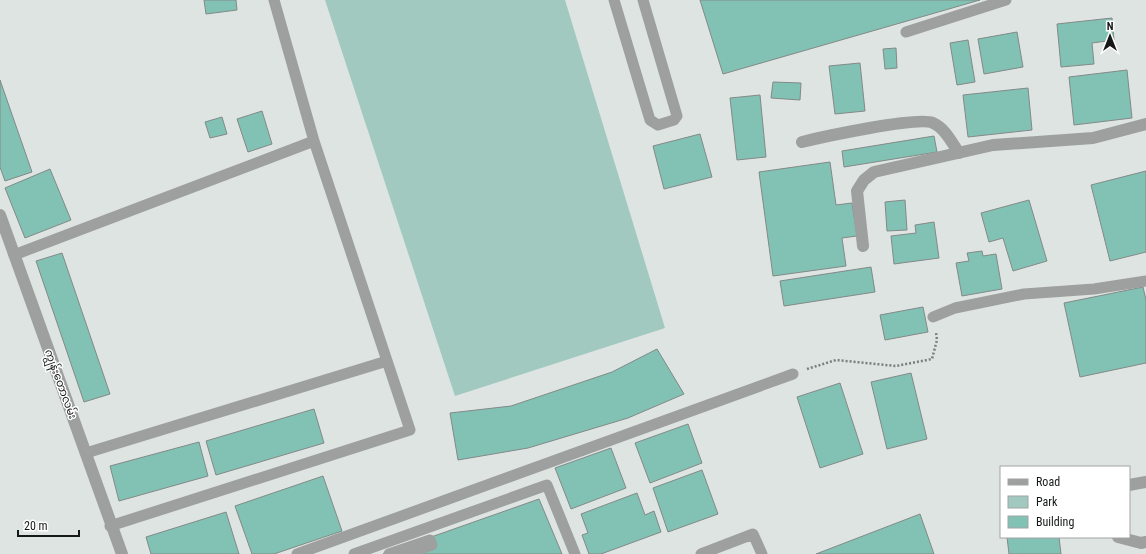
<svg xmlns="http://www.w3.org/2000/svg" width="1146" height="554" font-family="'Roboto Condensed','Noto Sans Myanmar',sans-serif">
<rect width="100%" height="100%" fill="#dee4e2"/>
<!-- green -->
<path fill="#a1c9bf" d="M325,0H565L665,328L455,396Z"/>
<!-- building -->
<path fill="#81c2b4" stroke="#838987" d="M204,0H236L237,10L206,14Z
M700,0H980L723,74Z
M1112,18L1114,40L1092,43L1094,64L1061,67L1057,24Z
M1017,32L1023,67L984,74L978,39Z
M968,40L975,82L957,85L950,43Z
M896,48L897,68L885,69L883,49Z
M860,63L865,111L835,114L829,66Z
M1127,70L1132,118L1074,125L1069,77Z
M0,80L32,172L5,181L0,167Z
M773,82L801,83L800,100L771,98Z
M1028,88L1032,130L968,137L963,95Z
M760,95L766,157L737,160L730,98Z
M262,111L272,144L248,152L237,119Z
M222,117L227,134L210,138L205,122Z
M700,134L712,177L664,189L653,146Z
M934,136L937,152L844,167L842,151Z
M830,162L836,205L852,203L857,236L842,238L846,266L773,276L759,172Z
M50,169L71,220L25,238L5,188Z
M1146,171V252L1110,261L1091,185Z
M905,200L907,230L887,231L885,202Z
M1029,200L1047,261L1013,271L1003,238L989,242L981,213Z
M934,222L939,258L894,264L891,236L916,233L915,225Z
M982,251L983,256L996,254L1002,289L962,296L956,263L969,261L967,253Z
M62,253L110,394L84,402L36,261Z
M871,267L875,292L784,306L780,281Z
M1143,287L1146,300V363L1080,377L1064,303Z
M923,307L928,332L885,340L880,315Z
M657,349L684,394L628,418L528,448L458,460L450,413L511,406L612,372Z
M911,373L927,439L887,449L871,382Z
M840,383L863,454L820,468L797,397Z
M314,409L324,443L216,475L206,441Z
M688,424L702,463L650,483L635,443Z
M199,442L208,476L119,501L110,466Z
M611,448L626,488L571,509L555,468Z
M702,470L718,514L668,532L653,488Z
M323,476L342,531L274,554H252L235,506Z
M637,493L645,515L654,511L661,532L601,554H589L582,535L588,533L581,514Z
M539,499L562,554H383Z
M226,512L239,554H151L146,537Z
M920,514L934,554H816Z
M1007,537H1059L1061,554H1009Z"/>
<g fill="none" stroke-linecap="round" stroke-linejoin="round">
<!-- path -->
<path stroke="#7a7e7d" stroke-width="2.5" stroke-dasharray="2 2" stroke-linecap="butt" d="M807,369L836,360L896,366L932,359L937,340L936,332"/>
<!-- service -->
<path stroke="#9ea09f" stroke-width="11" d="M614,0L650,120L658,125L674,120L677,116L643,0
M906,32L1006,0
M14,255L314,141
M933,317L955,308L1024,294L1094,289L1146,281
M86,453L387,361
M110,526L410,430L314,141L274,0
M297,554L793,374
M354,554L547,485L575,554
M389,554L430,540L432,545L405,554
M701,554L753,534L762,554"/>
<!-- minor -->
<path stroke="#9ea09f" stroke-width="12" d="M802,142C822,137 919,116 933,123C945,128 952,143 959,153
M863,246L857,191L864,180L874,172L993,145L1093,138L1146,124
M1129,485L1146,482
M1118,537L1141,543L1146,542"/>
<!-- tertiary -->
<path stroke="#9ea09f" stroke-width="12" d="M0,215L122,554"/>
</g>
<g text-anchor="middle" stroke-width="3" stroke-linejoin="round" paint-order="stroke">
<!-- street labels -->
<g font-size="11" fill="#161818" stroke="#fff">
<text transform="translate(61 384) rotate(70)" y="4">ကျွန်းတောလမ်း</text>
</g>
</g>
<!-- legend -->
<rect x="1000" y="466" width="130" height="72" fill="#ffffff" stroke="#a2a3a3"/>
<rect x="1008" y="479" width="20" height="6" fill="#9ea09f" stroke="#a2a3a3"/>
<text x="1036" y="486" font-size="12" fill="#161818">Road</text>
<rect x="1008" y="496" width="20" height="12" fill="#a1c9bf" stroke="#a2a3a3"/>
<text x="1036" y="506" font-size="12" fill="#161818">Park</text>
<rect x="1008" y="516" width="20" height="12" fill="#81c2b4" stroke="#a2a3a3"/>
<text x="1036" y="526" font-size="12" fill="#161818">Building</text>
<!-- north arrow -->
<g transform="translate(1110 36)" stroke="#ffffff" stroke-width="3" paint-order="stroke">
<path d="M0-3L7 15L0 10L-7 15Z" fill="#161818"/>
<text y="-6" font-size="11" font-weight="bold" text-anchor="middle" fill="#161818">N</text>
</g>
<!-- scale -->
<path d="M18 530v6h61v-6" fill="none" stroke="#161818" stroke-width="2"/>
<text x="24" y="530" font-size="12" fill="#161818" stroke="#ffffff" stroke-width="3" paint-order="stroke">20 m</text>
</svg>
